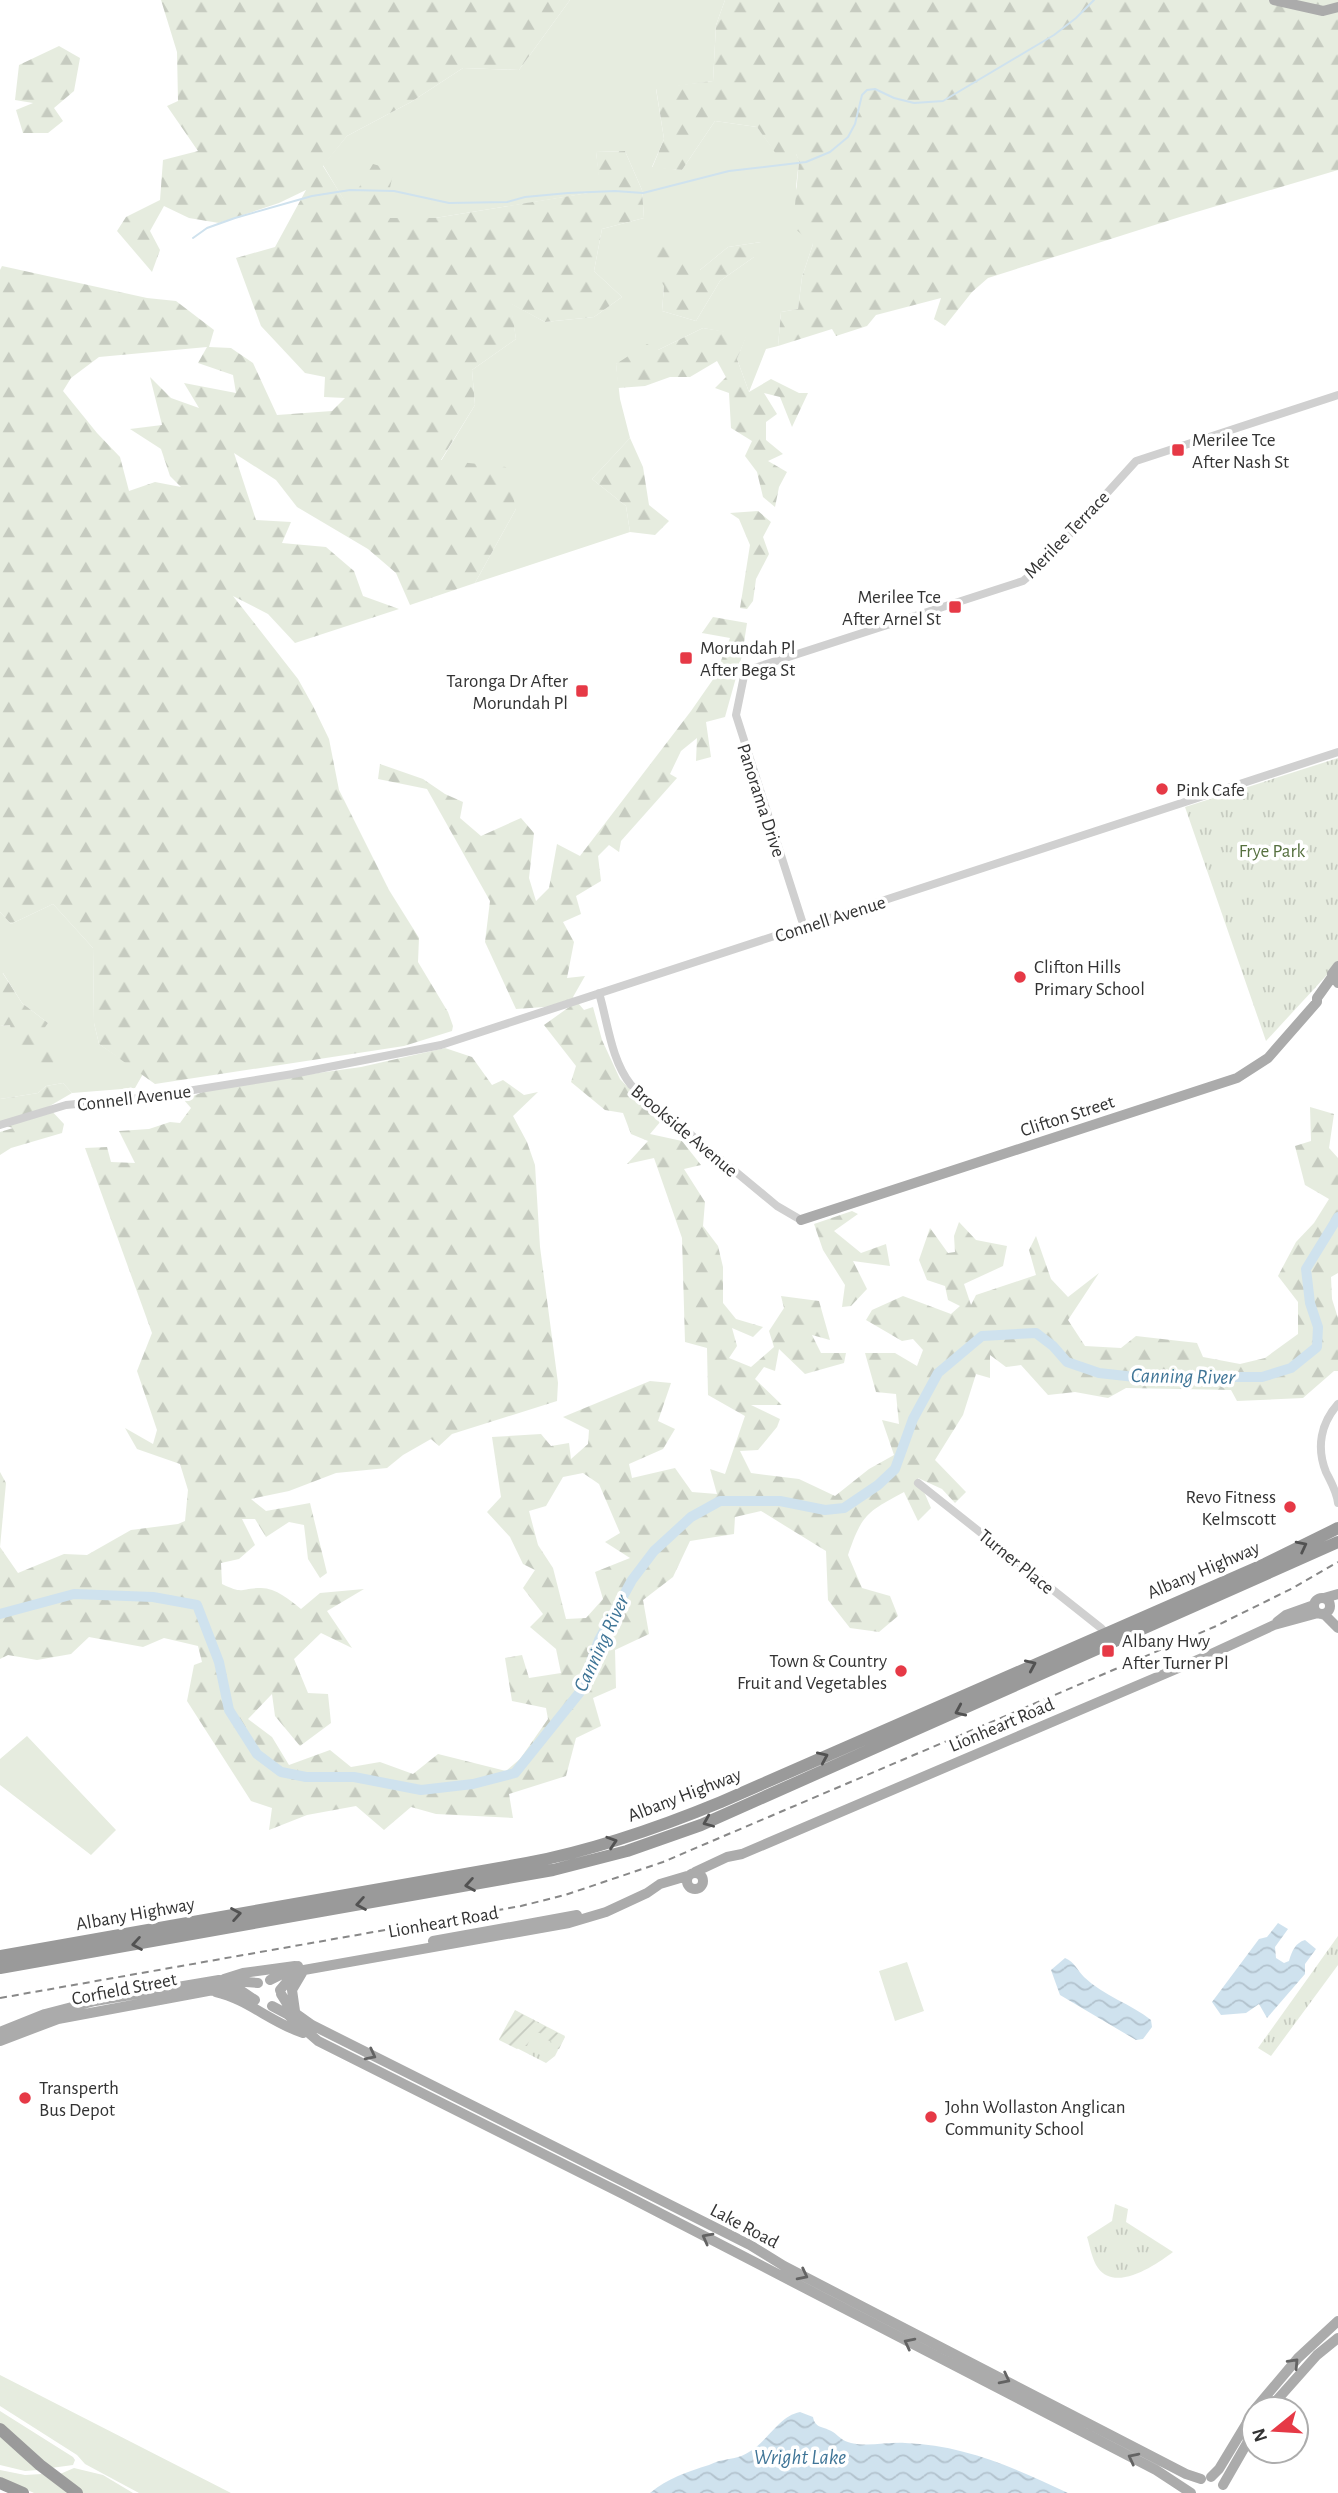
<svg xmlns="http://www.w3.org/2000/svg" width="1338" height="2493" font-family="'Alegreya Sans',sans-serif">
<defs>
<pattern id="forest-firs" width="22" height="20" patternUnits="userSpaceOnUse" patternTransform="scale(1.75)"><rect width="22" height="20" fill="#e6ecdf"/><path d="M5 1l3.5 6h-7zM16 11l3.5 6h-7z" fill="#c6cbc0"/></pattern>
<pattern id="park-tufts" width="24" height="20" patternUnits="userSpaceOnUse" patternTransform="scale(1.75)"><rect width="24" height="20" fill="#e6ecdf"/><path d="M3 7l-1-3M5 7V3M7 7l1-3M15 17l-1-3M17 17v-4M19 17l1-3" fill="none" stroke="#c6cbc0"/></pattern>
<pattern id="garden-furrows" width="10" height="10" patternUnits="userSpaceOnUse" patternTransform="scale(1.75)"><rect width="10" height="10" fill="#e6ecdf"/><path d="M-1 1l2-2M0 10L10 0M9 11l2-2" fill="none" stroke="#c6cbc0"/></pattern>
<pattern id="water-waves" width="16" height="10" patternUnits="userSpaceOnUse" patternTransform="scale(1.75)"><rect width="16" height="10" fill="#cfe2ee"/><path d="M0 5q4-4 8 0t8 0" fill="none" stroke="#b2c2cd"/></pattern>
</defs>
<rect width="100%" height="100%" fill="#fff"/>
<!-- grass -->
<path fill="#e6ecdf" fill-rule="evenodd" d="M570,0H725L716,25L713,81L656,89L664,139L652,167L682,170L715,121L757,127L776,153L796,154L799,160L796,187L813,244L802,277L798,309L781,312L778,346L766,349L749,392L737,359L746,336L703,328L658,350L616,364L620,399L630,438L592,479L626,506L630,532L475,583L516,509L441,461L475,405L472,370L516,339L510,303L545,322L594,317L622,297L594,271L602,229L644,218L642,190L625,151L596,152L601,191L435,218H383L348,207L323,165L347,136L411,102L463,68L519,70ZM761,242L754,257L720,281L696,321L662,311L664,286L700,270L728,247Z
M53,904L93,948L94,1023L99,1044L143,1074L135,1088L72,1093L63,1083L46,1086L38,1093L0,1099V1026L10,1025L40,1033L48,1023L22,1003L3,973H0V912L11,924Z
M27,1736L116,1830L91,1855L0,1785V1759Z
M907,1962L924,2011L895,2021L879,1971Z
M0,2375L231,2493H139L85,2464L77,2455L0,2406Z
M0,2411L73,2457L75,2460L73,2465L51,2468L0,2425Z
M0,2435L38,2470L25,2471L0,2465Z
M74,2468L103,2475L133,2493H82L60,2474Z
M0,2470L25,2475L42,2474L70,2493H34L0,2477Z"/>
<!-- forest -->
<path fill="url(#forest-firs)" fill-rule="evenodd" d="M161,0H570L519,70L463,68L411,102L347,136L323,166L348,206L373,164L394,170L383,218H435L600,191L596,152L625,151L642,190L644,218L602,229L594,271L622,297L594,317L545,322L511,304L516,339L472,370L475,405L441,460L506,467L516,509L475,583L410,605L396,573L368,549L297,507L276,480L234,453L256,520L291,522L282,543L326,547L354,571L363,596L399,609L295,643L268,614L233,596L298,679L313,706L329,739L339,790L389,890L419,938L418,962L448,1012L453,1026L452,1031L404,1046L155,1084L99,1044L94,1023L93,948L53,904L11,924L0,912V270L2,266L147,298L176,301L214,330L209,347L231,348L253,363L277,415L332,411L345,398L324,397L325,377L305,373L261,326L236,258L275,247L306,190L279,203L219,223L189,218L164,206L150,231L160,250L152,272L117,231L126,217L160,200L163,160L198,151L167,106L178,101L177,52ZM207,347L198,363L233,375L236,393L184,383L199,408L171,398L150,377L162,425L130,429L161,449L170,476L181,487L155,482L129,491L120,457L97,433L63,391L71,378L99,357Z
M725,0H1338V170L1183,216L988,278L972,292L945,326L934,319L941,298L876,315L867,326L836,336L832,329L778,346L781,312L798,309L802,277L813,244L793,227L799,161L796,154H776L757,127L715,121L682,170L652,168L664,139L656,88L713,81L716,25Z
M59,46L80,58L74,91L54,108L63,121L48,133H23L16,110L33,103L15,100L19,65Z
M657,242L700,270L728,247L761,242L765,260L754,257L720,281L696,321L662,311L664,286L651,264Z
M703,328L747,335L737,359L749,392L771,379L799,393H808L792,427L780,397L764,393L777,414L766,422V440L783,454L768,461L787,472L779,487L775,507L763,497L757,472L745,456L752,441L731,428L729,393L715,388L726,377L717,361L690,377H670L645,386L618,388L616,364L647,344L658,350Z
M630,438L643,467L649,505L669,521L655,535L630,532L626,506L592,479Z
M758,511L771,522L763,537L769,554L756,579L753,601L747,609L740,608L750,545L739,519L730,513Z
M713,617L747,623L742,656L725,717L706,722L711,757L696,761L697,738L681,751L670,774L677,778L621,841L619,852L609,845L598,856L601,881L576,896L581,914L563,922L574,942L567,978L585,976L573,997L584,1010L593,1007L602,1040L620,1079L661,1121L650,1134L682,1141L701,1165L684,1169L705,1202L703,1226L718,1246L723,1267V1303L736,1319L763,1327L753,1337L732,1328L737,1346L729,1358L751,1367L774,1347L769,1331L784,1308L781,1296L819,1301L830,1340L812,1335L821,1353H846L844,1363L805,1374L779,1349L775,1371L764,1367L755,1379L782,1405H751L780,1419L777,1427L758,1450L740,1451L751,1473L799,1479L835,1496L869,1469L894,1455L882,1420L899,1424L896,1394L876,1392L865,1353H895L917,1366L923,1350L913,1339L902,1341L866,1320L872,1310L903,1296L951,1314L960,1306L948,1300L945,1286L927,1280L919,1260L930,1228L948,1253L955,1252L954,1236L959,1222L976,1240L1007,1246L1003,1266L964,1284L971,1305L976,1295L1036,1275L1029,1250L1036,1236L1051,1279L1068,1297L1099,1273L1068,1320L1085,1346L1121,1348L1136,1336L1197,1343L1203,1357L1240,1364L1265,1358L1298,1334V1302L1278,1276L1296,1242L1314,1223L1329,1199L1305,1185L1295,1146L1311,1141L1310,1107L1334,1114L1329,1148L1338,1158V1273L1331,1277L1332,1299L1338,1318V1371H1334L1303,1398L1237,1401L1231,1390L1126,1388L1108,1398L1075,1392L1048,1395L1021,1365L1006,1367L990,1355V1378L976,1374L963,1415L935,1460L966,1492L955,1503L942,1489L918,1478L931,1508L918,1521L904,1492C867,1512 862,1514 848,1555L862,1588L890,1596L898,1616L879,1632L850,1628L828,1600L826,1551L761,1511L735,1517L734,1534L690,1541L673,1577L643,1600L649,1634L615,1650L616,1688L593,1698L601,1726L576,1738L566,1776L509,1794L513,1818L436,1814L411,1807L384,1830L356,1806L307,1815L269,1830L272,1808L251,1801L187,1701L194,1665L202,1662L198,1646L164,1638L143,1647L89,1637L71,1654L37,1660L8,1655L0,1659V1472L6,1483L0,1547L18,1573L64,1554L87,1555L131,1530L178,1524L185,1521L188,1490L180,1464L137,1449L125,1428L153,1444L157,1430L137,1371L152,1333L85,1148L107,1147L111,1162L135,1163L119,1131L149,1129L170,1122L180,1123L191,1108L184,1100L212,1088L361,1067L445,1048L472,1057L492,1085L503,1080L524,1095L538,1092L513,1116L527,1142L535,1165L540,1247L558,1383L557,1401L452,1434L439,1446L431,1439L403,1455L387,1468L336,1473L289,1491L251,1499L266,1511L310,1503L327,1573L320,1578L308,1559L304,1525L289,1522L266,1537L255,1519H242L255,1545L239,1559L221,1563L222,1584C245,1595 239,1588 261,1588C276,1588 290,1600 301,1609L320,1593L364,1589L327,1611L352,1648L321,1633L294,1659L308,1693L328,1694L331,1723L300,1746L275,1716L272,1694L248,1719L272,1737L289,1765L330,1750L351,1767L380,1762L413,1774L438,1754L506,1771L520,1759L548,1719L546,1708L512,1701L505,1658L522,1655L529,1678L561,1673L556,1649L530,1627L543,1614L523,1588L535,1570L523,1564L510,1537L487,1512L501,1497L492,1437L541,1434L551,1446L569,1443L571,1459L588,1444L589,1430L563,1417L650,1381L671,1383L658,1421L675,1429L663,1449L629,1464L632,1478L675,1468L692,1492L717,1494L710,1469L725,1474L745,1416L708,1395L707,1348L685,1342L682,1238L654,1158L627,1164L648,1141L631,1134L623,1113L605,1110L571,1082L576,1066L544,1025L572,1005L516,1009L485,942L490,901L427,789L378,779L380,764L423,779L445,794L463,802L460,818L481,836L521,818L534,833L529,878L536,901L549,888L557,844L580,856L691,711L714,678L730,638L702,633ZM583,1473L599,1484L620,1533L605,1542L630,1558L595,1572L603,1599L586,1618L566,1619L553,1568L538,1545L529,1511L546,1506L563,1477Z
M2,972L22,1003L48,1023L41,1033L57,1044L52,1070L16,1051L10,1025L0,1026V973Z
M63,1083L72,1093L48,1107L64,1124L62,1133L11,1148L0,1155V1132L13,1128L0,1124V1099L38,1093L46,1086Z
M852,1211L858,1214L834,1231L861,1253L886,1244L890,1266L853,1261L867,1289L851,1306L842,1307L845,1285L823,1250L814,1224Z"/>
<!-- park -->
<path fill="url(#park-tufts)" d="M1338,758V963L1266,1041L1185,807Z
M1338,1936V1965L1271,2056L1258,2048Z
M515,2010L565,2036L555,2056L546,2063L499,2039Z
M1115,2204L1128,2209L1126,2222L1173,2252C1157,2264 1116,2293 1098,2268C1092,2260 1090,2246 1087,2237L1112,2221Z"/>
<!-- garden -->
<path fill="url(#garden-furrows)" d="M516,2011L565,2037L559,2049L553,2047L554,2043L545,2039L542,2041L543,2036L540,2033H533L527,2046H521L517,2049L499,2040Z"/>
<!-- water -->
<path fill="url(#water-waves)" d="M1278,1923L1288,1929L1275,1947L1276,1958L1284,1963L1289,1961C1292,1951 1295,1943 1305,1940L1316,1949L1305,1964V1974L1267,2018L1259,2004L1246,2013L1221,2015L1212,2002L1259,1939L1267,1937Z
M1065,1958C1075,1962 1077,1970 1084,1977C1104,1996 1131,2004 1151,2020L1152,2027L1143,2039L1136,2040L1060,1995L1051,1970Z
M800,2412L813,2417C815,2429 824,2426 833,2432C839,2436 842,2441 851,2443C868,2447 887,2442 905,2443C964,2445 1015,2468 1068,2493H650C668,2478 687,2472 709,2465C712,2464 715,2462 719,2461C729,2459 740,2458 749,2452C768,2441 779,2416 800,2412Z"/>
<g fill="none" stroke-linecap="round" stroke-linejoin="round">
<!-- stream -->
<path stroke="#cfe2ee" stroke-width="2" d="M193,238L207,228L235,218L312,196L350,190L394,191L449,203L507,202L525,197L568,193L615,191L643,193L729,171L806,162L830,152L848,137L855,124L862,95L867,90L875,89L894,98L914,103L943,101L1054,35L1076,18L1094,0"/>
<!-- river -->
<path stroke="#cfe2ee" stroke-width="10" d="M0,1614L74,1594L153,1597L197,1605L219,1662L229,1710L257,1754L281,1772L306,1777H354L421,1790L473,1784L515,1773L580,1692L599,1640L632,1580L654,1551L691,1517L720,1501H780L825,1510L844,1508L878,1485L895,1469L913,1419L938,1373L982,1336L1036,1333L1053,1346L1067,1362L1099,1373L1135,1377H1262L1291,1368L1317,1347L1318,1327L1310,1303L1306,1269L1338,1217"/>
<!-- minor -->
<path stroke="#d0d0d0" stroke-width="8" d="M804,927L736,715L745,671L1023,581L1041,566L1136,461L1338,395
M599,993C608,1023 611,1060 631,1085L777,1206L801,1220
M0,1125L66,1105L150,1097L293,1074L441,1045L1338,752
M1338,1404C1321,1423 1316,1447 1326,1472C1331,1482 1337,1492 1338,1503
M918,1483L1101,1628L1108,1636"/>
<!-- major -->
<path stroke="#ababab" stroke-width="10" d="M1274,0L1323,11L1338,7
M1338,966L1332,974L1338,983
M801,1220L1237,1078L1268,1058L1317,1002V998L1332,977
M1324,1598L1338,1594
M1314 1606a8 8 0 1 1 16 0a8 8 0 1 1-16 0Z
M1321,1614L1325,1615L1338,1628
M1277,1622L1286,1615L1314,1605
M695,1872L727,1857L742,1854L1209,1655L1274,1625L1318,1613
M687 1881a8 8 0 1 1 16 0a8 8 0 1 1-16 0Z
M433,1941L577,1915
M224,1979L243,1973L295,1966
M270,1980L298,1966
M280,1990L291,1977L304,1970L569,1923L606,1912L647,1893L660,1884L687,1876
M216,1992C247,1999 272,2023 303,2033
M281,1994L291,2010L312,2025L750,2245L784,2266L1186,2474L1201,2479
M272,2006L287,2014L318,2041L623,2194L1050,2415L1156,2470L1191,2493
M295,2011L292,1990L302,1973
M0,2032L45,2014L95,2001L219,1980L258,1983
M0,2041L58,2019L224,1988L240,1990L255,2000
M1255,2409L1298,2358L1338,2321
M1269,2409L1317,2355L1338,2338
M1211,2477L1219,2469L1254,2411
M1223,2485L1254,2431"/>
<!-- highway -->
<path stroke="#9a9a9a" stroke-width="12" d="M0,1956L527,1863C595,1850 658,1828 721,1802L1265,1564L1338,1528
M0,1968L553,1870L627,1851L701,1825L1338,1542
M0,2429L40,2465L77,2493
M0,2483L23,2493"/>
<!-- rail -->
<path stroke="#888" stroke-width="2" stroke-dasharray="7 5" stroke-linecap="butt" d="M0,1998L521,1906L565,1895L663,1862L1214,1627L1293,1588L1338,1562"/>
</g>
<!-- one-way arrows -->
<defs><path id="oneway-chevron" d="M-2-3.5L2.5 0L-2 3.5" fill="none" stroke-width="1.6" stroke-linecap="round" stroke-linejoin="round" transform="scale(1.75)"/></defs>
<g stroke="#525252">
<use href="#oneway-chevron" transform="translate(1302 1546) rotate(-27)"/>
<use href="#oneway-chevron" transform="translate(1031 1665) rotate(-24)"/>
<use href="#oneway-chevron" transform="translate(960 1711) rotate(156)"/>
<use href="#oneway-chevron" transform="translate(823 1757) rotate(-24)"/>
<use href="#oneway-chevron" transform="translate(708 1822) rotate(157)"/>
<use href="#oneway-chevron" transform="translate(612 1842) rotate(-18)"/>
<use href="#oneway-chevron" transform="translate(470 1885) rotate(170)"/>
<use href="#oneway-chevron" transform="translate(361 1904) rotate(170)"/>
<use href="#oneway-chevron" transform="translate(236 1914) rotate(-10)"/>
<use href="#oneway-chevron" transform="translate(137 1944) rotate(170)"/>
</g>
<g stroke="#636363">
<use href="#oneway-chevron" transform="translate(371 2055) rotate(27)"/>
<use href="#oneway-chevron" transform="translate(707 2238) rotate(-152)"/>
<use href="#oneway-chevron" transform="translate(803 2275) rotate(27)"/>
<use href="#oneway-chevron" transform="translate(909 2343) rotate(-153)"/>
<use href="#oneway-chevron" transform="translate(1294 2363) rotate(-47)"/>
<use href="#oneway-chevron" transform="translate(1005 2379) rotate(27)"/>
<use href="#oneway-chevron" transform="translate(1133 2458) rotate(-153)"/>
</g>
<!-- markers -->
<g fill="#e63946" stroke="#fff" stroke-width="2.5">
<rect x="1171" y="443" width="14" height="14" rx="3.5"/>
<rect x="948" y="600" width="14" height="14" rx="3.5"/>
<rect x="679" y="651" width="14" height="14" rx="3.5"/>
<rect x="575" y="684" width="14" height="14" rx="3.5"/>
<circle cx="1162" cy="789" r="7"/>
<circle cx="1020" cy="977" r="7"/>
<circle cx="1290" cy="1507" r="7"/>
<rect x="1101" y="1644" width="14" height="14" rx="3.5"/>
<circle cx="901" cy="1671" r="7"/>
<circle cx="25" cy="2098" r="7"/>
<circle cx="931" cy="2117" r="7"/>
</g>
<g text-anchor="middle" stroke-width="7" stroke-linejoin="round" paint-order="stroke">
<!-- poi labels -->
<g font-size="19" fill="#333" stroke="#fff" text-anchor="start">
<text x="1192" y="446">Merilee Tce<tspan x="1192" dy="22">After Nash St</tspan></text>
<text x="941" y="603" text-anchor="end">Merilee Tce<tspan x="941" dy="22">After Arnel St</tspan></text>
<text x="700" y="654">Morundah Pl<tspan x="700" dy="22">After Bega St</tspan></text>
<text x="568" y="687" text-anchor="end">Taronga Dr After<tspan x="568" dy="22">Morundah Pl</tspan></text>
<text x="1176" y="796">Pink Cafe</text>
<text x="1034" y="973">Clifton Hills<tspan x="1034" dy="22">Primary School</tspan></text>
<text x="1276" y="1503" text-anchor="end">Revo Fitness<tspan x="1276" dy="22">Kelmscott</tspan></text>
<text x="1122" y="1647">Albany Hwy<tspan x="1122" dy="22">After Turner Pl</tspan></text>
<text x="887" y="1667" text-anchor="end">Town &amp; Country<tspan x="887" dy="22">Fruit and Vegetables</tspan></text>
<text x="39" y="2094">Transperth<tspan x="39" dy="22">Bus Depot</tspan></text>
<text x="945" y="2113">John Wollaston Anglican<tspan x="945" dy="22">Community School</tspan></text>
</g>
<!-- street labels -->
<g font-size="19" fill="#333" stroke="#fff">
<text transform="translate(1066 534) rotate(-46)" y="7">Merilee Terrace</text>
<text transform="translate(762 800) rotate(72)" y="7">Panorama Drive</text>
<text transform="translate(830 918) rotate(-18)" y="7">Connell Avenue</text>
<text transform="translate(134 1097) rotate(-7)" y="7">Connell Avenue</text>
<text transform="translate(1067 1115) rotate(-18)" y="7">Clifton Street</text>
<text transform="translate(685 1130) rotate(40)" y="7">Brookside Avenue</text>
<text transform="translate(1017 1561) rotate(39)" y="7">Turner Place</text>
<text transform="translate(1203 1569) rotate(-23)" y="7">Albany Highway</text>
<text transform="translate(1001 1724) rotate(-23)" y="7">Lionheart Road</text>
<text transform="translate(684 1794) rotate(-21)" y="7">Albany Highway</text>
<text transform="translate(135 1913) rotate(-10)" y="7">Albany Highway</text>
<text transform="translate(443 1921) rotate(-10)" y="7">Lionheart Road</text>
<text transform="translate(124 1988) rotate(-11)" y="7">Corfield Street</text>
<text transform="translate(745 2225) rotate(28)" y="7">Lake Road</text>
</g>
<!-- park labels -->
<g font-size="19" fill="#56703f" stroke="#fff">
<text x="1272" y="857">Frye Park</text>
</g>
<!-- water labels -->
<g font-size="21" font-style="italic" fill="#3f7597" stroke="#fff">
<text transform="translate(1183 1376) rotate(1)" y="7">Canning River</text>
<text transform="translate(601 1643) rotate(-65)" y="7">Canning River</text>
<text x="800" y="2464">Wright Lake</text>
</g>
</g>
<!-- north arrow -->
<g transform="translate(1275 2430) rotate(252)"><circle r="33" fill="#ffffff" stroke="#adadad" stroke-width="2"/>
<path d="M0-5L12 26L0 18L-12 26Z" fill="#e63946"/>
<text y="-10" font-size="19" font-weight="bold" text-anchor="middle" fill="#333333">N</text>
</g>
</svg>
